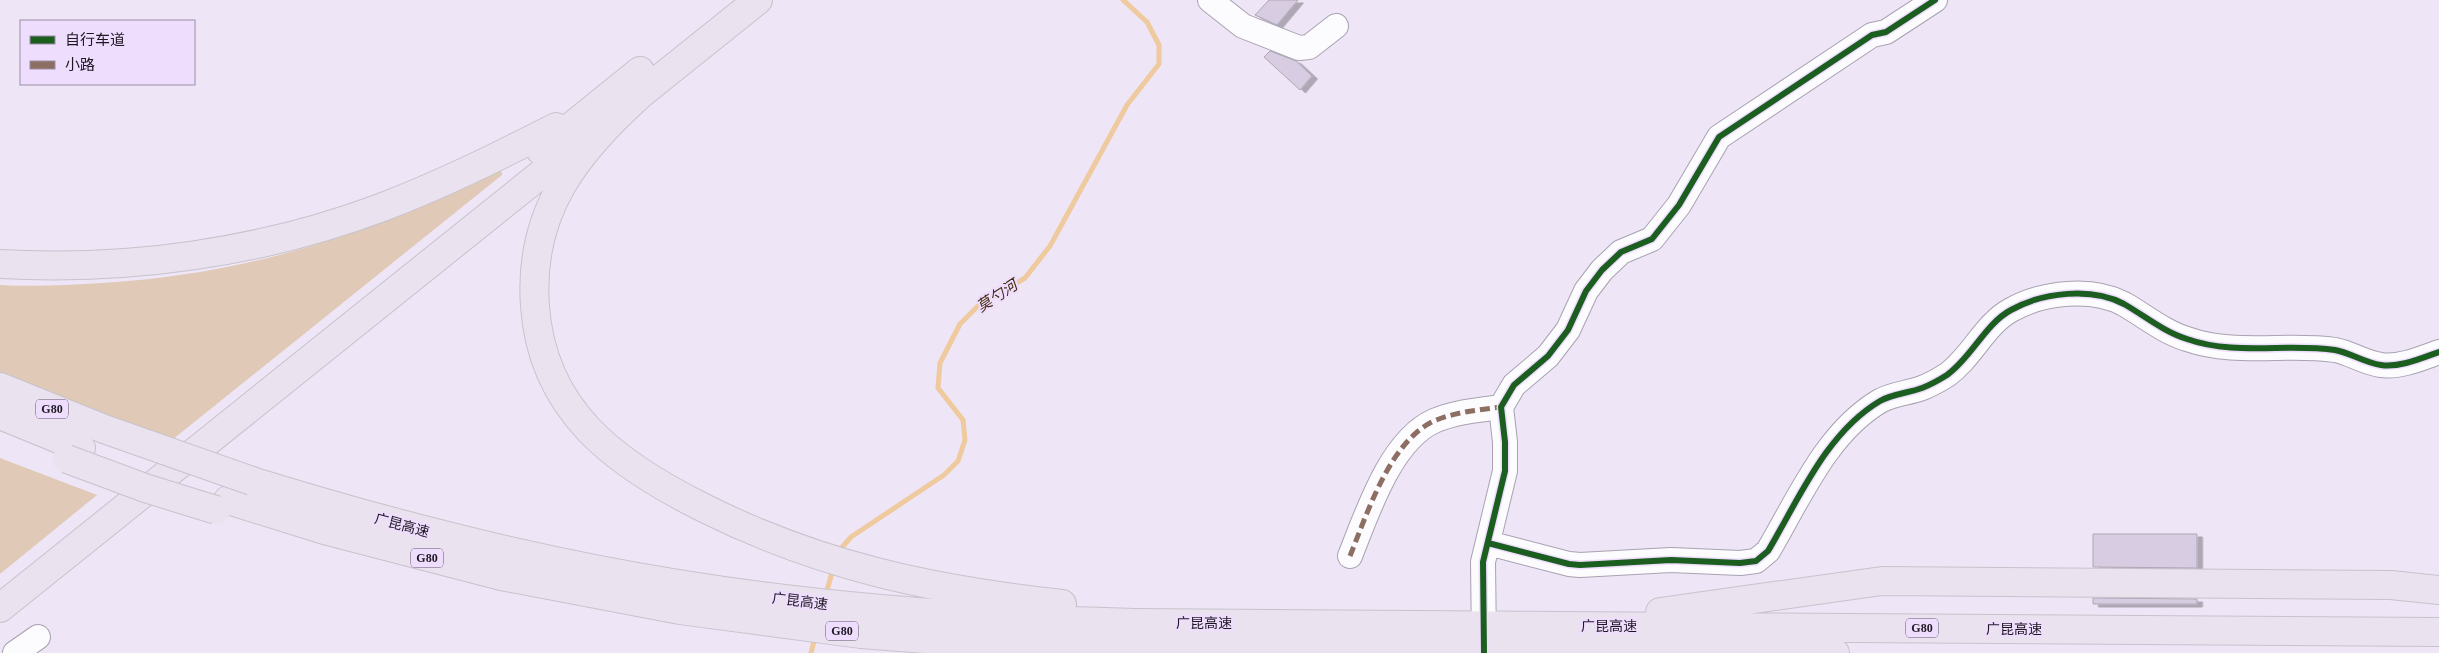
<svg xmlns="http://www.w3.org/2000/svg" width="2439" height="653" font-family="'Times New Roman','Noto Sans SC',serif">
<defs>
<filter id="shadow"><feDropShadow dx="5.5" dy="3" stdDeviation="0" flood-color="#0004"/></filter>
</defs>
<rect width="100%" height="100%" fill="#eee5f6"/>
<!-- green -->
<path fill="#e0cab7" d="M499,171L502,172V175L167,444L0,381V285C34,287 68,285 102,283C249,274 367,235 499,171Z
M0,458L97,495L0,574Z"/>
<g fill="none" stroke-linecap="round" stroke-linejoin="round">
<!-- stream -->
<path stroke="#eeca9e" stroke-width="5" d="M837,553L851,537L944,475L958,461L965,440L963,420L938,388L940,363L960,324L978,306L1025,278L1050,246L1127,105L1159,64V45L1147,22L1123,0
M826,594L833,569
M811,653L815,637"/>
</g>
<!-- building -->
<path fill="#d7cce1" stroke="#aea7b5" filter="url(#shadow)" d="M1269,0H1298L1277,25L1255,15Z
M1270,51L1296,61L1312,76L1300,90L1264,57Z
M2093,534H2197V568L2093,567Z
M2093,598L2197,599V604H2093Z"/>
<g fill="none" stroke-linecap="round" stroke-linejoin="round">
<defs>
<path id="minor" d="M1210,0L1243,26L1299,48L1309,47L1336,26
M1488,543L1569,564L1580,565L1671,560L1740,563L1756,561L1768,551C1799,499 1826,433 1880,401C1892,394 1909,393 1922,388C1930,385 1939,380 1947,375C1972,357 1985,324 2011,310C2043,292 2092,287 2124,304C2145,316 2164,332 2187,339C2235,356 2286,343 2335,350C2351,353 2365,363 2381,365C2399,368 2422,358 2439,352
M1350,556C1367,514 1390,441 1434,421C1455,412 1478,410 1501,407
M1484,643L1483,562L1505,471V442L1501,407L1514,385L1548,356L1568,330L1586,291L1602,270L1621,252L1652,239L1679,205L1719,137L1872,35L1886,32L1935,0
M15,653L38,637"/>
<path id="highway" d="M642,93C576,153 528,211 535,306C542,411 616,464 702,507C819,566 933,590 1062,604
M627,105L758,0
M541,151L640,71
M0,264C128,271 260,253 380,208C441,185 499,156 556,127
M0,387L104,429
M0,415L81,448
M252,481C394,525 538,562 685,585C834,609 984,619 1135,623L2439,632
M228,500L324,530L501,576L680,610L861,634L952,641L1135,648L1835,653
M0,608L576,146
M1660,612L1882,581L2391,585L2439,590"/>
</defs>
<!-- minor casing -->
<use href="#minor" stroke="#a9a2b0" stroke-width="26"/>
<!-- highway casing -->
<use href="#highway" stroke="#c7c3cb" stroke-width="30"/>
<!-- minor -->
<use href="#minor" stroke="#fcfbfe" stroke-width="24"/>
<!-- highway -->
<use href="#highway" stroke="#eae2ef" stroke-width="28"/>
<defs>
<path id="highway-bridge" d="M104,429L252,481
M67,459L145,488L216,510"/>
</defs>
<!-- highway-bridge casing -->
<use href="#highway-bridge" stroke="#c7c3cb" stroke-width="30" stroke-linecap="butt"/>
<!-- highway-bridge -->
<use href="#highway-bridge" stroke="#eae2ef" stroke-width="28"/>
<!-- quiet -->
<path stroke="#8d6e63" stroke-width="5" stroke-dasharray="10 5" stroke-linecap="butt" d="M1350,556C1367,514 1390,441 1434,421C1455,412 1478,410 1501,407"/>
<defs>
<path id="cycleway" d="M1488,543L1569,564L1580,565L1671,560L1740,563L1756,561L1768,551C1799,499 1826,433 1880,401C1892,394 1909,393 1922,388C1930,385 1939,380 1947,375C1972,357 1985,324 2011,310C2043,292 2092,287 2124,304C2145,316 2164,332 2187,339C2235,356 2286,343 2335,350C2351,353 2365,363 2381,365C2399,368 2422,358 2439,352
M1484,653L1483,562L1505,471V442L1501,407L1514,385L1548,356L1568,330L1586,291L1602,270L1621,252L1652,239L1679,205L1719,137L1872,35L1886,32L1935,0"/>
</defs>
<!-- cycleway casing -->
<use href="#cycleway" stroke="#efddfe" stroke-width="9"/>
<!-- cycleway -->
<use href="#cycleway" stroke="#1b5e20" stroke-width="6"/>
</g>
<g text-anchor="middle" stroke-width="4.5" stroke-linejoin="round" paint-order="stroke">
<!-- shield labels -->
<g fill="#efddfe" stroke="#5d5365" stroke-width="1">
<rect x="36" y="399.5" width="32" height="19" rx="4"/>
<rect x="411" y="548.5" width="32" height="19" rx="4"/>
<rect x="1906" y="618.5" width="32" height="19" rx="4"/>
<rect x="826" y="621.5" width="32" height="19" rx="4"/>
</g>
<g font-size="12" font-weight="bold" fill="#1e1823">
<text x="52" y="413">G80</text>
<text x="427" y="562">G80</text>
<text x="1922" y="632">G80</text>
<text x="842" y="635">G80</text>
</g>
<!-- street labels -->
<g font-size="14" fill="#1e1823" stroke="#efddfe">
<text transform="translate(402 525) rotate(15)" y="5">广昆高速</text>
<text transform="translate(800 601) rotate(7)" y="5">广昆高速</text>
<text x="1204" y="628">广昆高速</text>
<text x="1609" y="631">广昆高速</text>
<text x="2014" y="634">广昆高速</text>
</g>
<!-- water labels -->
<g font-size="15" font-style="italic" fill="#402c0d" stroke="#efddfe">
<text transform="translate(997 296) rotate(-33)" y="5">莫勺河</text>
</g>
</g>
<!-- legend -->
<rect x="20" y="20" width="175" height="65" fill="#efddfe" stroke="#9b8ea6"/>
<rect x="30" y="36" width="25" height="8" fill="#1b5e20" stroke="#9b8ea6"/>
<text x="65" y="45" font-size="15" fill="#1e1823">自行车道</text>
<rect x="30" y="61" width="25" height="8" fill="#8d6e63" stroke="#9b8ea6"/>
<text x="65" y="70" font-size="15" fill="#1e1823">小路</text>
</svg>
